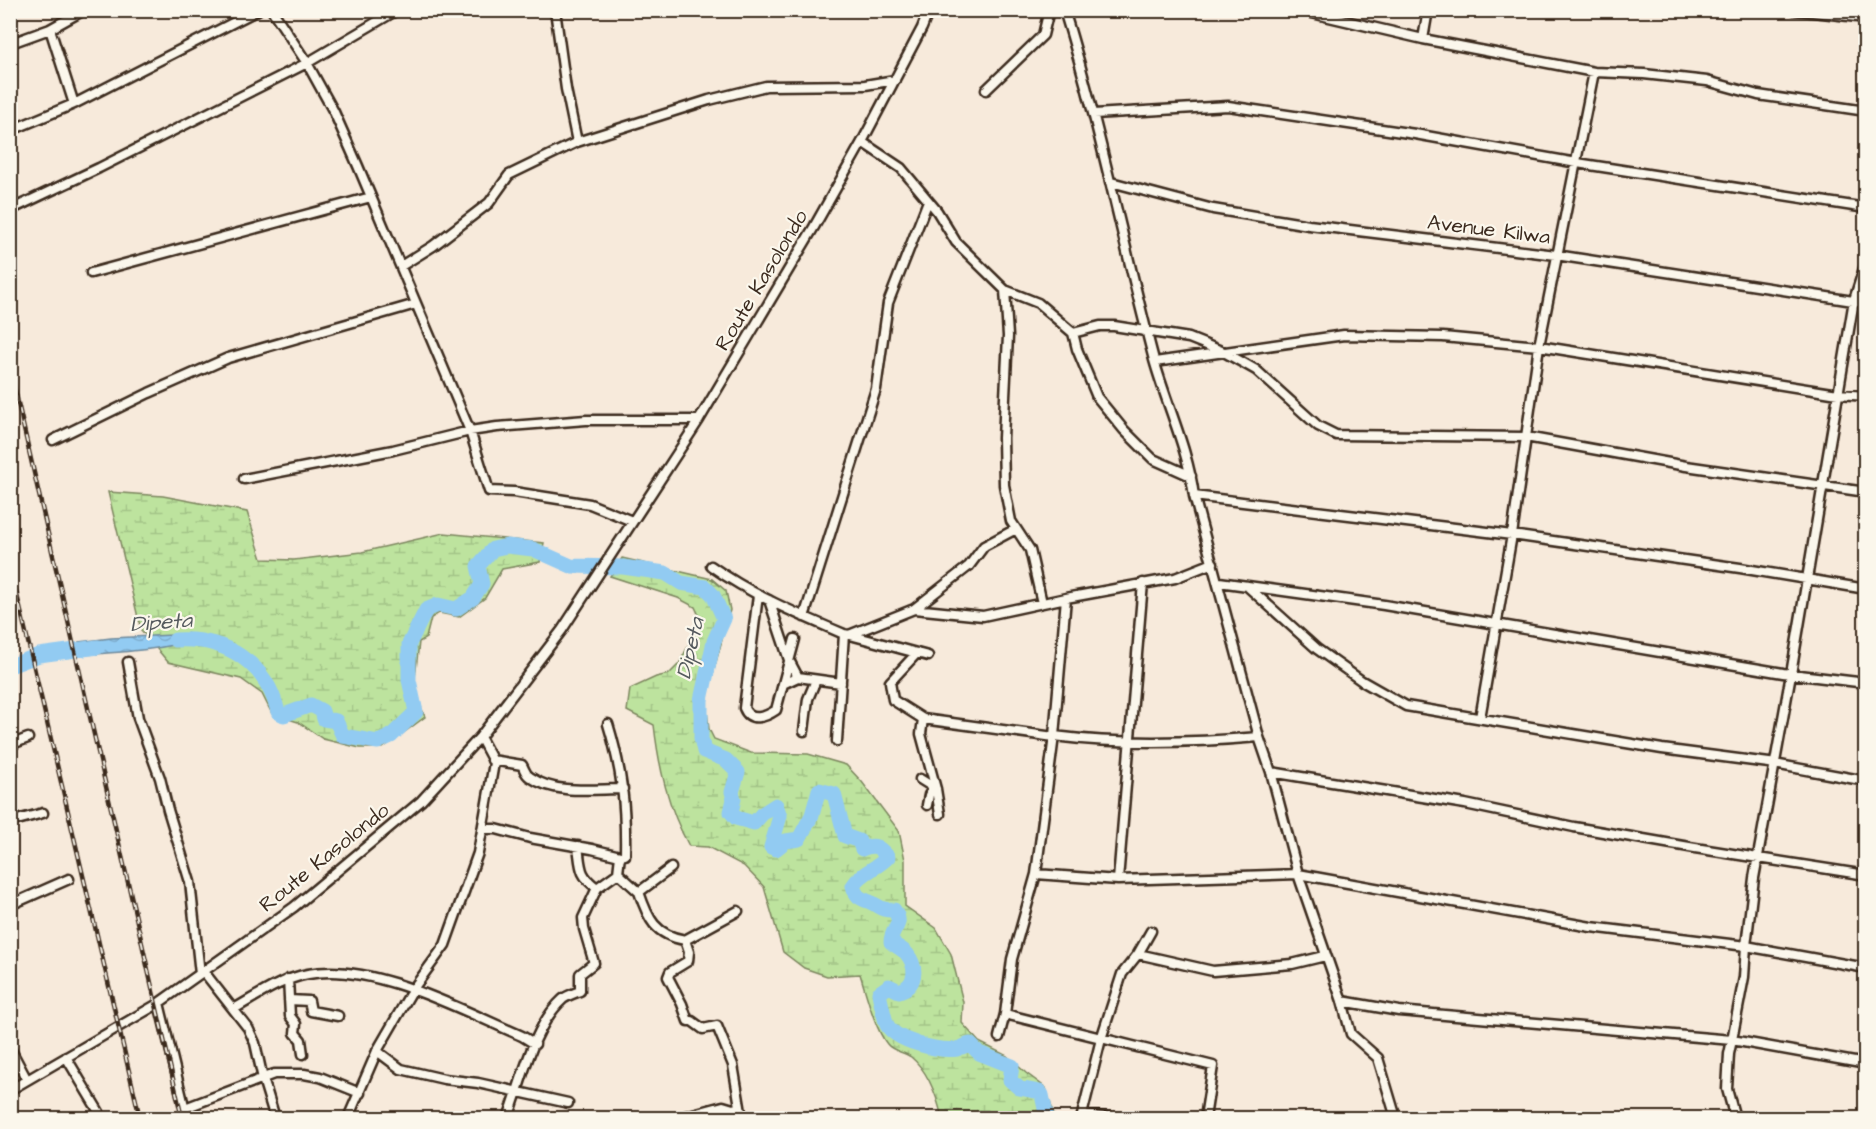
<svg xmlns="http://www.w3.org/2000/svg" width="1876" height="1129" font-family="'Architects Daughter',sans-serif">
<defs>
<pattern id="wetland-marsh" width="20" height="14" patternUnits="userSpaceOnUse" patternTransform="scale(1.5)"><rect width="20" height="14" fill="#bde39e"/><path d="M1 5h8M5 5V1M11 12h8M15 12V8" fill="none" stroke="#a3c388"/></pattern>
<pattern id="water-waves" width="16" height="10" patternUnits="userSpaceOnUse" patternTransform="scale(1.5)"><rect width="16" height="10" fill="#92cbf2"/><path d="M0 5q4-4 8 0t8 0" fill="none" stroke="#7faecf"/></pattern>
</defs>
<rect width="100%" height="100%" fill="#f7eadb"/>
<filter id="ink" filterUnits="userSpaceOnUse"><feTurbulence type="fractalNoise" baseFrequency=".0167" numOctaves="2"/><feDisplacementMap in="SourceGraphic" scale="12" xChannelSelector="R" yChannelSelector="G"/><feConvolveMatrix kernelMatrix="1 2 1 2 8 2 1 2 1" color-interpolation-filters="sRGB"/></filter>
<g filter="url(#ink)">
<!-- wetland -->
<path fill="url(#wetland-marsh)" stroke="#7c865e" stroke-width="1.5" d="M108,492L163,496L247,512L262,559L294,560L362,552L444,533L544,543L540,562L502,569L485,598L459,617L439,613L431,618L426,638L419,642L414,688L425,717L383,748H360L323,739L298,722L272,714L262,694L241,679L168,662L141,630Z
M622,558L712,579L726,591L730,610L706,700L709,729L714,739L751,753L808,754L846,765L862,782L899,831L905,860V906L936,928L951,954L963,1002L962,1023L979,1042L1007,1056L1026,1073L1046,1088L1055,1118H942C937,1096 929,1072 911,1057C904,1052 892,1051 887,1044C875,1029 866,993 860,974L827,976L804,968L783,952L764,887L744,866L708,847L689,846C668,808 659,768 654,725L627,711L630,689L656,677L669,674L679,664L701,620L695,607L678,598L610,576Z"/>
<!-- water -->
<path fill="url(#water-waves)" stroke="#6f8b9d" stroke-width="1.5" d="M173,635L195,639C159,651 119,652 81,655L79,642L111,638Z"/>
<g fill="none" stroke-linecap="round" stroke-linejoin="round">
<!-- river -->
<path stroke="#92cbf2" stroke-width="15" d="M175,640C225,637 266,662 278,712L284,715L311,705L322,711L324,719L336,721L343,736L378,742L391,736L416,712L409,680V644L426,610L438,605L456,609L473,598L482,584L478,566L493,549L507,546L533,549L571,566L623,567L665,573L681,583L705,587L713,595L724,619L714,641L701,700V738L704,751L726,760L738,772L732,792L734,799L731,812L736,818L754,823L762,814L776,805L780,816L771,847L776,849L786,841L799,839L812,815L819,790L834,794L845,836L859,841L862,849C875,843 879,847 888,857C877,869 861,872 853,886C856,897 860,898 870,902C881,907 880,910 894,910C905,926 891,927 891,942C895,946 903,949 907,954C918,968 916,986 899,991L889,986L879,993C880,999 885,1020 887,1025C896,1041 939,1052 957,1049C961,1048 966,1045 970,1044L979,1053L1012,1066L1010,1080L1019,1088L1040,1092L1042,1095L1047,1118
M10,666L39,655L98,647"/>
<defs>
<path id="minor" d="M272,10L307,63L334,112L358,166L470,431L489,491L514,492L590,504L632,521
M555,10L566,89L577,142
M1064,10C1100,126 1123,244 1154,360C1167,406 1188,449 1194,496L1259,737L1271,772L1298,874L1342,1001L1351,1034L1378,1058L1396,1118
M1299,10L1423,39L1594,72L1644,74L1707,81L1758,95L1866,111
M1795,10L1866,18
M50,29L74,104
M1423,39L1428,10
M14,42L50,29L84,10
M986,90L1043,35L1049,10
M1094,114L1228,106L1415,134L1577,163L1866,208
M14,129L74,104L258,10
M862,142L901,168L937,211L956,242L1005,290L1038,303L1073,333L1077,349L1097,397L1124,430L1153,459L1191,476
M1111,182L1213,209L1309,225L1556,255L1866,303
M10,210L99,168L307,63L397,10
M401,266L433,246L489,203L509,175L577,142L709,100L766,86L865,85L895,80
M91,273L371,197
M1005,290L1008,336L1003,438L1004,485L1011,521L1030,550L1042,603
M1073,333L1100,326H1114L1189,338L1224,352L1256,370L1318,426L1336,435L1526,437L1686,466L1866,492
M1155,362L1344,335L1443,337L1539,346L1838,394L1866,396
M53,440L149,393L228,358L416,304
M244,479L393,450L470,431L497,427L586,420H699
M1194,496L1512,535L1740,568L1866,589
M711,566C752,595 797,614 844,634L849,635L914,609L983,616L1066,598L1175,578L1213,563
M1219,582L1384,605L1783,673L1866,683
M1247,586L1317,649L1362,681L1406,706L1662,749L1769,763L1866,781
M758,595L744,708C750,723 766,717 776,710L795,639
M769,600L789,660L798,677
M914,609L969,566L984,546L1016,529
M804,617L876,389L888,303L928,201
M850,635L928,656
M917,653L890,682L893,700L923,719L1054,737
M128,662L138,718L160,778L168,810L190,882L200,974
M783,684L798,677L841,683
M1480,718L1512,535L1539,346L1594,72
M923,719L921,734L936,789L940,814
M804,731L808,699L816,680
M1054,736C1123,745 1190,743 1259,737
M837,741L844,634
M10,745L28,738
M492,760L522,765C525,770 525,774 530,777C556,795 593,789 623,789
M1271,772L1465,804L1574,827L1695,848L1866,875
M920,779L936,789
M927,805L929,795L934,787
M10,822L43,813
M483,829H496L530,838L592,849L620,856L625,855C626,806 622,770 608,724
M671,868L639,892C648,919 655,935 685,940
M618,873L639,892
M1036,874L1118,880L1298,874L1591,927L1746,946L1754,878L1791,674L1854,300L1866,262
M1118,880L1143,583
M597,888L618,873L620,856
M10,905L69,879
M738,911L685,940L689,952L688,961L670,972L668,977L682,1004L688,1021H692L703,1029L717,1026L733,1065L742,1118
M1138,954L1213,971L1292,964L1325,956
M1866,968L1746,946L1744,977L1732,1040L1866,1064
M204,972L248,1028L255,1043L263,1079L275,1118
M288,979L290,1016L296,1024L295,1033L301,1040L303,1054
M289,1000L309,1001L311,1011L338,1016
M1342,1001L1399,1011L1732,1040L1729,1054L1727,1089L1735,1118
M159,1003L187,1118
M234,1009C257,996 281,979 308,974C372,961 463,1011 522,1036L535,1044
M1005,1014L1213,1066L1205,1118
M999,1037L1005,1014L1012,959L1036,874L1054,736L1066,598
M10,1048L27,1080
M377,1051L401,1069L444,1079L478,1083L568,1103
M66,1057L99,1112L100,1118
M10,1090L156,1005L294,907L421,801L480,737L562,630L699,420L814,227L862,142L922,28L929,10
M185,1108L274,1074H304L320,1077L360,1093
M348,1118L377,1051L413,989L445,945L478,853L494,763L480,737
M508,1118C522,1081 533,1026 563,999C568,995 575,993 580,991V974L594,963L584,929L583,918L597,888C579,875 581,868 578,846
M678,1118L723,1106L733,1109L739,1107
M1115,1118L1082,1115L1101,1039L1122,974L1138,954L1151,931"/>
</defs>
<!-- minor casing -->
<use href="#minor" stroke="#3b2a1e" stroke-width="13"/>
<!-- minor -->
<use href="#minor" stroke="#fbf7ec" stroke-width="8"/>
<defs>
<path id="rail" d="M10,368L182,1118
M10,565L140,1118"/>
</defs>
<!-- rail casing -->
<use href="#rail" stroke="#3b2a1e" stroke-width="4.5"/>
<!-- rail -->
<use href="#rail" stroke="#fbf7ec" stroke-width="2" stroke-dasharray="7" stroke-linecap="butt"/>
</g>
</g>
<g text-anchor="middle" stroke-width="4.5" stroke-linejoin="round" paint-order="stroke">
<!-- street labels -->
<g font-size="21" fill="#3b2a1e" stroke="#fbf7ec">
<text transform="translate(1489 229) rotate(7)" y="7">Avenue Kilwa</text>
<text transform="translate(761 280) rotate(-59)" y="7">Route Kasolondo</text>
<text transform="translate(324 857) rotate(-39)" y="7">Route Kasolondo</text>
</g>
<!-- water labels -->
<g font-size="22" font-style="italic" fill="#555a5e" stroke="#fbf7ec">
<text transform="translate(161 621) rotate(-4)" y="8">Dipeta</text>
<text transform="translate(689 648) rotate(-77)" y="8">Dipeta</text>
</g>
</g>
<!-- margin -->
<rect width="1876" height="1129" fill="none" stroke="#fbf7ec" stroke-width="36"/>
<rect x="18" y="18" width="1840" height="1093" fill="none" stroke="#3b2a1e" stroke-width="2" filter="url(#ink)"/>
</svg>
